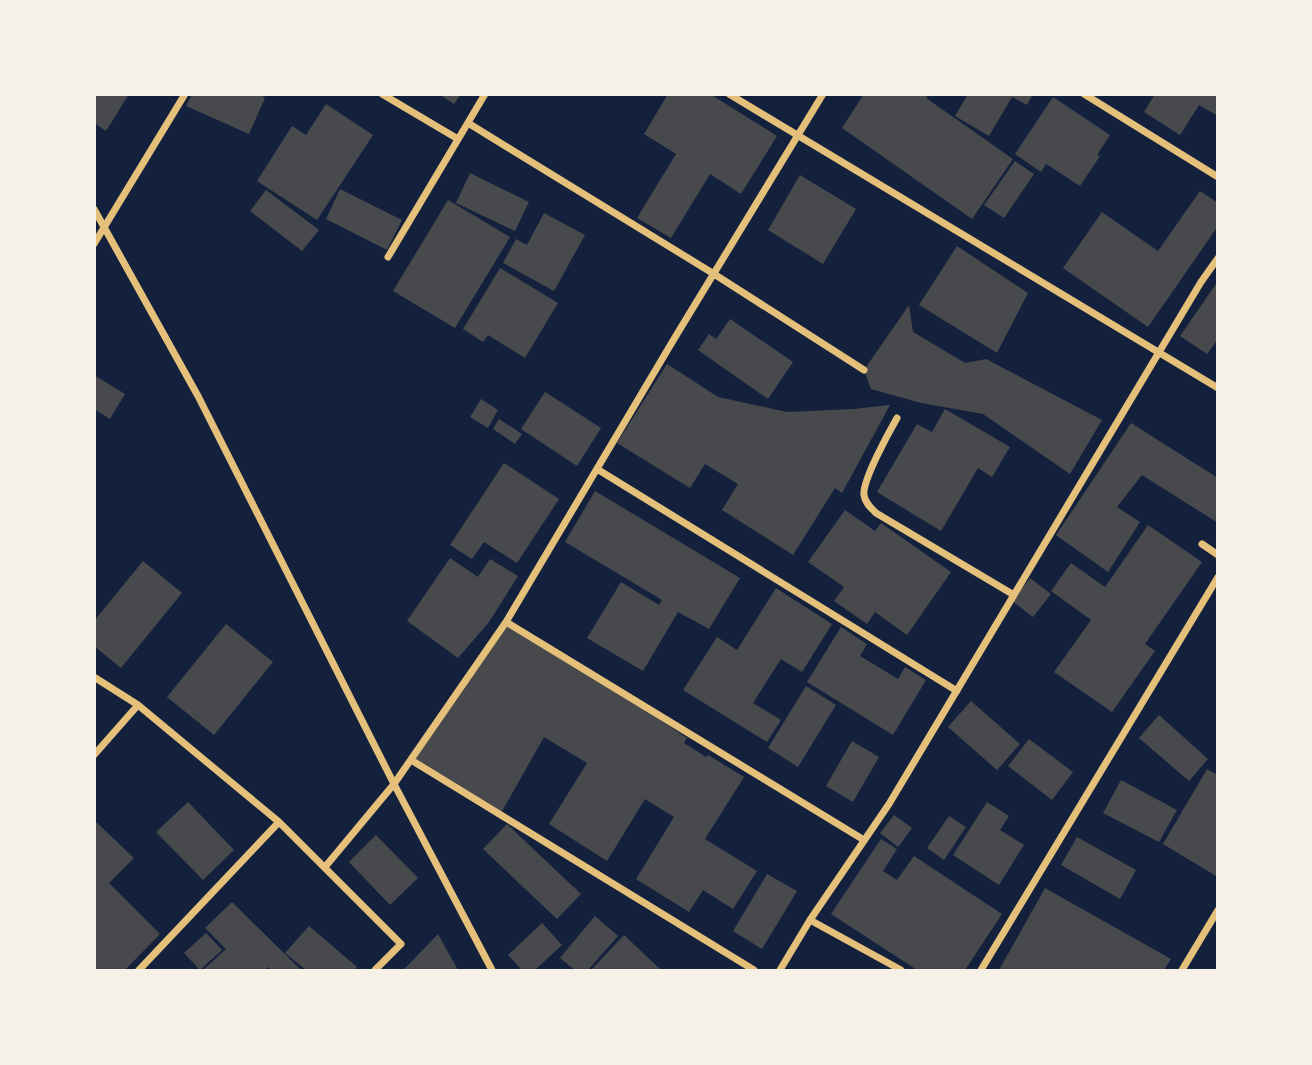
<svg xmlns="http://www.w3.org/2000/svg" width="1312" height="1065" font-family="Inter,sans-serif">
<rect width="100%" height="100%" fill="#14213d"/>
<!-- building -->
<path fill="#48494c" d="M94,94H129L106,131L94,123Z
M192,94H259L265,98L249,134L186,106Z
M439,94H461L454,104Z
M668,94H710L777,136L741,194L710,174L671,238L637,218L676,154L644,134Z
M864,94H929L926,98L1013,159L972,219L842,128Z
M968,94H1033L1027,105L1012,97L989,136L955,116Z
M1155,94H1218V116L1199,105L1180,135L1144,112Z
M1053,97L1110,135L1097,155L1100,156L1080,186L1046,164L1041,172L1015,154Z
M326,104L373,135L317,220L257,181L292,126L306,135Z
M1015,161L1034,174L1004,218L984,205Z
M470,173L529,202L515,231L456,203Z
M800,175L856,209L823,264L768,230Z
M340,189L402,220L387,250L326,219Z
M266,190L319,230L302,251L250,211Z
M1200,191L1218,203V226L1148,327L1063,268L1102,212L1158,251Z
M448,200L510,237L455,328L393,291Z
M544,213L585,235L554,291L503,263L516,239L527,245Z
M957,246L1028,293L997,353L919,305Z
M500,268L558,303L525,358L488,335L483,342L463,329Z
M1218,281V339L1207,354L1180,336Z
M909,305L913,332L965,363L986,359L1102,420L1070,474L983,414L921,403L871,389L864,370Z
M730,319L793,362L768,399L698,350L709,334L716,339Z
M667,364L718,397L787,412L854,409L890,405L842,493L835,488L793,555L722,510L738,484L705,464L690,488L617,443Z
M94,375L125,394L110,419L94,409Z
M545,392L601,428L577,466L521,429Z
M481,399L498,410L488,428L470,417Z
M945,409L1010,447L992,477L978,468L941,531L877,492L917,424L932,432Z
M499,419L522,434L515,444L493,429Z
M1131,423L1218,478V523L1142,475L1117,507L1140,522L1108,572L1056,535Z
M504,463L559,499L517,563L484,542L472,559L450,545Z
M595,491L740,578L709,629L678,612L643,671L587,638L621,582L659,605L662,600L565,542Z
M845,510L875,531L881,523L951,572L907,635L875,612L867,624L834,601L844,587L808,562Z
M1148,525L1202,562L1145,644L1155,651L1112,712L1054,672L1091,620L1051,591L1071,563L1105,587Z
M450,558L478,577L490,559L518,576L489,622L458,658L407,621Z
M143,561L182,593L121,668L94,646V621Z
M1030,578L1051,594L1033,617L1012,601Z
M776,588L832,624L802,672L781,659L753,703L781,720L767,742L683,690L717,637L737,650Z
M506,622L583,668L687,738L684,743L706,757L708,755L744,777L705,839L757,871L733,909L703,890L689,912L636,879L674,817L645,799L607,861L549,824L587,763L544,737L500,815L411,760Z
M226,624L273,662L214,735L167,697Z
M841,627L867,644L860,656L898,679L905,667L926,680L893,735L807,682Z
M806,686L836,705L798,767L768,748Z
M971,701L1020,744L997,770L948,727Z
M1159,715L1208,759L1189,781L1139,738Z
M1029,739L1073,772L1052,800L1008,766Z
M852,741L879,757L853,802L826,786Z
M1207,769L1218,775L1216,876L1163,844Z
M1121,780L1177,810L1159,842L1103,813Z
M188,802L234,850L203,880L156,832Z
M987,802L1009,816L1000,830L1024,845L999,885L953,855Z
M894,815L912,828L898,847L880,833Z
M949,816L966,827L944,860L927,848Z
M94,820L134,858L109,883L160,934L125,970H94Z
M507,824L581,894L557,919L483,849Z
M376,835L418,878L390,905L349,862Z
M1077,837L1136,870L1120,899L1061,865Z
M881,839L897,849L883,871L897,880L914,856L1002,914L965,970H917L831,914Z
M767,874L797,891L762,949L733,931Z
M1045,888L1171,959L1164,970H999Z
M232,902L301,970H271L268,967L265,970H203L226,949L205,928Z
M595,916L618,936L588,970H575L560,958Z
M542,923L562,945L535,970H522L508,955Z
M309,926L357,967L354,970H306L285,953Z
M206,933L222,950L200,970L184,953Z
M438,934L458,970H403L414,959Z
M624,935L661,970H591Z"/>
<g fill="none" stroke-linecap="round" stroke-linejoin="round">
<!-- minor -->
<path stroke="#e5c07b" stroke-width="7" d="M382,94L458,139
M729,94L1218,388
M1084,94L1218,177
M468,123L714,274L864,370
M94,209L198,396L394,784L492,970
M94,244L185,94
M388,257L485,94
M897,418C889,432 862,481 864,495C865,503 871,508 876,513L1014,595
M597,469L957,691
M1202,544L1218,555
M506,622L864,840
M94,677L138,705L279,822L401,944L375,970
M94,755L138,705
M411,760L754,970
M325,867L394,784L506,622L674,339L823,94
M810,920L901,970
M139,970L279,822
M780,970L810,920L889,804L1201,282L1218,258
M981,970L1218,577
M1182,970L1218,910"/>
</g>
<!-- border -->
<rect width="1312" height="1065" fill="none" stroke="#f6f1e7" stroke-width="192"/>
</svg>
